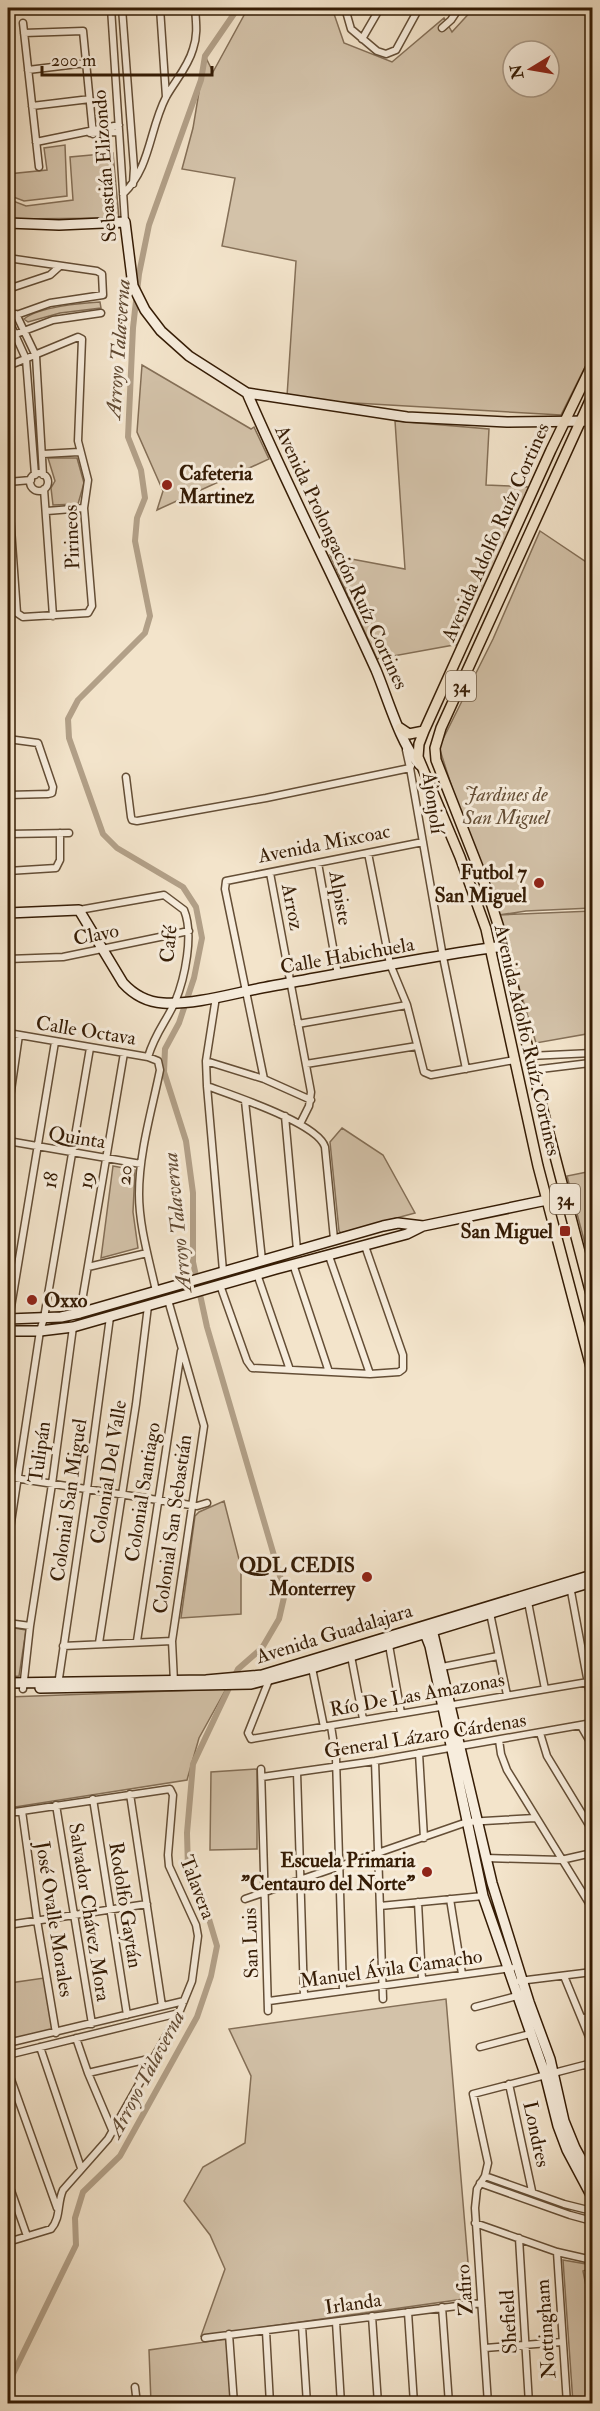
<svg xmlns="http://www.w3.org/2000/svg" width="600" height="2411" font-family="'IM FELL Double Pica',serif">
<rect width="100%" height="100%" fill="#f3e4cb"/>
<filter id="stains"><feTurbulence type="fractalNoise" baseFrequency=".00333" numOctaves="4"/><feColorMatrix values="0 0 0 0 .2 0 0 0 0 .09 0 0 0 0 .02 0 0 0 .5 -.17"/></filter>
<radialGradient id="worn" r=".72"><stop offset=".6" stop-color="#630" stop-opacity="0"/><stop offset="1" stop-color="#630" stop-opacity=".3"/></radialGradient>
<!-- green -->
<path fill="#d3c2a9" stroke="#846f57" stroke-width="1.5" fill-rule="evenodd" d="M248,8H332L344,43L392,62L444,18L452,32L474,8H587L592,64V353L561,415L320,401L287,396L296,261L222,246L235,178L182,169L193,128L205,56L213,72ZM513,51H549V87H513Z
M65,145L67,196L24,201L8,195V174L47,170L44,148Z
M113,153L119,218L8,219V199L26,206L73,200L70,157Z
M100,302L101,308L60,313L28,322L24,319C39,307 81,303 100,302Z
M142,365L251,429L254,427L269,459L157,510L163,491L137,432Z
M395,421L489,429L486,485L529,487L459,644L377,659L330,555L405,569Z
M48,458H77L84,483L78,504L53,505L51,488L55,481Z
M540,531L592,566V908L526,911L499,915L592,911V1033L536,1043L497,915L474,856L439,747L493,639Z
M342,1128L383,1155L415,1213L341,1233L339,1231L330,1142Z
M113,1166L135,1170L133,1212L138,1248L101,1258Z
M592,1171V1270L567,1176Z
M224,1501L241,1567V1614L181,1618L195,1516L199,1512Z
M8,1627L26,1630L19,1676L8,1677Z
M226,1689L199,1738L187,1780L15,1807L10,1803L8,1763V1697Z
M257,1769V1849L210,1850L211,1772Z
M44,1978L53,2025L52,2030L8,2040V1997L12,1995L10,1983Z
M446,1999L471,2298L201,2336L225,2269L210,2235L184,2201L203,2167L245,2143L251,2076L229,2029Z
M563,2260L592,2265V2268L583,2271L592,2316V2403H573Z
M226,2339L231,2403H151L149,2350Z"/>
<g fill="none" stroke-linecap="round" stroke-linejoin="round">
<!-- canal -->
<path stroke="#b2a088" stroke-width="6" d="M8,2384L76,2245L75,2218L83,2192L120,2156L197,2017L211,1976L217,1946L206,1909L188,1869L187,1833L193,1764L238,1669L262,1648L279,1619L285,1593L207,1327L193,1262V1193L186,1141L164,1072L165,1049L179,1023L194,978L202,938L196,907L183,887L117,848L103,834L69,738L68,719L78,700L145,633L150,616L135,541L137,518L145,498L141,470L128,437L133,328L139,274L149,225L201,80L205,56L238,8"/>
<defs>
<path id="street" d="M111,8L125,222
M122,8L134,168L133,184
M160,8L166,97
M345,8L351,29L377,51L386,54L396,50L419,8
M23,23L39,167
M442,28L451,20L459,8
M24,33L83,31L93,134
M362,39L380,8
M28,70L86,63
M32,106L90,99
M90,133L119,132
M36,142L119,125
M123,194C151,167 149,130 166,97C175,81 188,67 193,49C198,35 196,22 195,8
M8,258L97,271L102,274L103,295L50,303L8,318
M8,289L50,275L60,266
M16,314L36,356L43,475
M8,319L26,359L35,475
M8,337L53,320L101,313
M8,366L78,337L82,339L78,441L88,480L84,508L92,606L88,613L23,617L17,613L8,486
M43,454L79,452
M30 482a9 9 0 1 1 18 0a9 9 0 1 1-18 0Z
M8,482L31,480
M44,489L53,616
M47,511L84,508
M8,739L38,743L53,787L52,793L48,794L8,795
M411,766L410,768L443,957L466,1069
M126,777L131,817L132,820L137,821L266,798L410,768L406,750
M8,834L69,833
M368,853L390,964L407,1005L424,1072L431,1075L514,1060
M318,863L338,975
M8,871L56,868L60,860V833
M270,873L311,1092L309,1106L300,1124
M79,910L164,895L184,910C194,934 185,978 175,1002C166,1022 155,1033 148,1057
M8,959L63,957L189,931
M216,997L206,1061L207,1086L223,1271
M298,1024L407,1005
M8,1033L148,1057L158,1061L160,1070C152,1110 139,1152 139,1194C139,1226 149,1259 156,1291
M529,1056L592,1053
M206,1061L264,1079L311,1100
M306,1064L417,1046
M532,1070L590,1063L592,1065
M264,1079L225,889L226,881L423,842
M207,1086C231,1095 318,1123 325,1147L334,1239
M245,1101L262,1260
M8,1111L19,1035
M285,1116L297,1250
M8,1141L141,1164
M329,1256L370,1374
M293,1264L329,1372
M88,1267L147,1253
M257,1274L290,1370
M220,1285L247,1361L252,1368L370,1374L399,1372L403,1369V1355L365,1246
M168,1300L204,1426L172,1641L174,1682
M80,1313L124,1053
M9,1319L55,1042
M8,1477L197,1506L207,1503
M8,1542L40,1331L44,1318L90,1048
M570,1586L592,1705
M528,1602L545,1689
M490,1613L507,1695
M8,1623L30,1626
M137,1641L181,1351
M99,1643L136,1404L148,1306
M389,1645L401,1713
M63,1646L172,1641
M351,1656L363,1719
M442,1667L498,1656
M312,1668L324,1727
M269,1680L248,1733L251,1739L588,1682
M58,1685L87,1489L110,1317
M23,1689L30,1626L52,1484L73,1327
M331,1726L336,1758L343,1991
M581,1726L592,1745
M540,1733L547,1756L592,1830
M499,1740L501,1754L507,1770L592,1908
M419,1753L424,1838
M375,1761L383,1999
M261,1769L268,2011
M297,1772L304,1996
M262,1777L375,1761L592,1723
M130,1794L162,2006
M93,1799L127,2015
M56,1805L92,2024
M22,1811L37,1920L56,2033
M8,1813L170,1789L173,1795L168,1855L169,1866L196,1925L198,1936L192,1981L179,2013L108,2139L63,2190C57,2203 61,2218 51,2229L8,2242
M486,1858L561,1860L592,1853
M245,1899L467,1822L535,1818
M450,1899L462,1974
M418,1902L422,1980
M380,1906L483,1896
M8,1925L147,1904
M564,1976L592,2044
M519,1981L592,1972
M269,2001L512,1968
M475,2007L517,1996
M583,2018L592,2017
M76,2038L88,2073L113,2132
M8,2043L184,2001
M40,2047L81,2168
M480,2047L530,2034
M8,2055L179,2013
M589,2064L592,2076
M8,2071L57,2208
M88,2073L153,2058
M509,2084L532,2191
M485,2176L564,2204L592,2211
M8,2182L27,2236
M480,2183L570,2215L592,2221
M475,2223L557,2252L592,2260
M519,2238L529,2404
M557,2252L567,2404
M442,2307L449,2404
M408,2312L414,2404
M372,2316L378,2404
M336,2322L341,2404
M302,2326L307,2404
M266,2331L270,2404
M229,2334L234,2404
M205,2338L481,2303
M485,2348L562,2342
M135,2387L137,2404
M488,2404L475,2208L477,2189L485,2176L488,2163L473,2094L592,2063"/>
<path id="secondary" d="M8,223L59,225L125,222L133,286L145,310L161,331L189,356L247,393L407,417L507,422L592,421
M247,393C287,486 334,577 376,670C387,696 401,746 420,765
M8,913L79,910L123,983C134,995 146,1002 163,1003C198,1005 237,992 272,986C349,972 426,957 503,946
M8,1319L61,1317L80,1313L383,1226L398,1223L423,1226
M8,1331H40L73,1327L276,1269L407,1234L423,1226L547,1200
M431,1625L492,1883L529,2002L550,2059L564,2121L575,2148L592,2179
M423,1628L430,1646L483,1896L545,2074L558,2126L567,2150L592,2197
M8,1683L206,1680L262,1675L592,1575
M40,1688L251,1684L312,1668L592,1582"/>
<path id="primary" d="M592,365L551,450L424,731L419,744L418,757L460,857L486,929L538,1166L592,1371
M592,396L441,728L435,748L436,760L487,890L500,931L540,1099L592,1298
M400,728L409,734L424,731"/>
</defs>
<!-- street casing -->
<use href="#street" stroke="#644e36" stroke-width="9"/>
<!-- secondary casing -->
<use href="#secondary" stroke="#351c05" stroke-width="12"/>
<!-- primary casing -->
<use href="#primary" stroke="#351c05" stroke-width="12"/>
<!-- street -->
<use href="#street" stroke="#f7eddd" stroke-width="6"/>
<!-- secondary -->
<use href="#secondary" stroke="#f7eddd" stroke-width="9"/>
<!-- primary -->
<use href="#primary" stroke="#f3e4cb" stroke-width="9"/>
</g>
<!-- markers -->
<g fill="#8f2418" stroke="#f7eddd" stroke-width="2">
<circle cx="167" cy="485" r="6"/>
<circle cx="539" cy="883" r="6"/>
<rect x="559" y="1225" width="12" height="12" rx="3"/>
<circle cx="32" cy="1300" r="6"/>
<circle cx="367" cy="1577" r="6"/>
<circle cx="427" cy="1872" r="6"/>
</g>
<g text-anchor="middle" stroke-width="6" stroke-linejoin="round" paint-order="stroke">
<!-- shield labels -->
<g fill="#f7eddd" stroke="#6f5b46" stroke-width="1.5">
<rect x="446" y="671" width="30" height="30" rx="4.5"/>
<rect x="550" y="1184" width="30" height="30" rx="4.5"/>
</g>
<g font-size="18" font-weight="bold" fill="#351c05">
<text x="461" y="692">34</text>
<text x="565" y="1205">34</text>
</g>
<!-- street labels -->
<g font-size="20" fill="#351c05" stroke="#f7eddd">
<text transform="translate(104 166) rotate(-94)" y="7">Sebastián Elizondo</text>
<text transform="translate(495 532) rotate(-66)" y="7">Avenida Adolfo Ruíz Cortines</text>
<text transform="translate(71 537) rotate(-92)" y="7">Pirineos</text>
<text transform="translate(342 557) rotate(65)" y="7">Avenida Prolongación Ruíz Cortines</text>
<text transform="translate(434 803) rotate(82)" y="7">Ajonjolí</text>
<text transform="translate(324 843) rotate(-11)" y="7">Avenida Mixcoac</text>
<text transform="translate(341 898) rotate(80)" y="7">Alpiste</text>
<text transform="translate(293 907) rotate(79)" y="7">Arroz</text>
<text transform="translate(96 934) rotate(-11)" y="7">Clavo</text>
<text transform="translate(168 944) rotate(-85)" y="7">Café</text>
<text transform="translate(347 955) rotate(-10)" y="7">Calle Habichuela</text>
<text transform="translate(86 1030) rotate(9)" y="7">Calle Octava</text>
<text transform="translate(528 1040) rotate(77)" y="7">Avenida Adolfo Ruíz Cortines</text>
<text transform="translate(77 1137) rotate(9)" y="7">Quinta</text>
<text transform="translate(124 1175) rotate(-85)" y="7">20</text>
<text transform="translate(50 1180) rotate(-81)" y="7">18</text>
<text transform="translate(86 1180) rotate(-80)" y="7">19</text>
<text transform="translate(39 1452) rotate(-82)" y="7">Tulipán</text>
<text transform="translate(108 1472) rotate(-81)" y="7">Colonial Del Valle</text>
<text transform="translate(142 1492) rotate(-81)" y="7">Colonial Santiago</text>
<text transform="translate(68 1500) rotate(-82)" y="7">Colonial San Miguel</text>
<text transform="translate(172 1524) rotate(-82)" y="7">Colonial San Sebastián</text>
<text transform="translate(334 1633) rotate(-17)" y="7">Avenida Guadalajara</text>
<text transform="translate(417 1694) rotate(-10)" y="7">Río De Las Amazonas</text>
<text transform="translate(425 1735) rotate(-9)" y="7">General Lázaro Cárdenas</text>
<text transform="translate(198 1887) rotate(69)" y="7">Talavera</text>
<text transform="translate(126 1905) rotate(81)" y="7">Rodolfo Gaytán</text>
<text transform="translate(90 1912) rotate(81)" y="7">Salvador Chávez Mora</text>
<text transform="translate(55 1919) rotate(81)" y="7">José Ovalle Morales</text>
<text transform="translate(250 1943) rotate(-92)" y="7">San Luis</text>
<text transform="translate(391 1968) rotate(-8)" y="7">Manuel Ávila Camacho</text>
<text transform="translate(537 2134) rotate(78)" y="7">Londres</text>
<text transform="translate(464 2290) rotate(-94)" y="7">Zafiro</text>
<text transform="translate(353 2303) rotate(-8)" y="7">Irlanda</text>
<text transform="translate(508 2322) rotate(-93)" y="7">Shefield</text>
<text transform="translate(545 2329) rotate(-94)" y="7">Nottingham</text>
</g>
<!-- poi labels -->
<g font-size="20" font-weight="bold" fill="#351c05" stroke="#f7eddd" text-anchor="end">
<text x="179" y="480" text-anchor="start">Cafeteria<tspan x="179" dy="23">Martinez</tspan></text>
<text x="527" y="879">Futbol 7<tspan x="527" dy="23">San Miguel</tspan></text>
<text x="553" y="1238">San Miguel</text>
<text x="44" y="1307" text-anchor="start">Oxxo</text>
<text x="355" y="1572">QDL CEDIS<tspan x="355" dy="23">Monterrey</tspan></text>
<text x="415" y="1867">Escuela Primaria<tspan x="415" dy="23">"Centauro del Norte"</tspan></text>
</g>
<!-- park labels -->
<g font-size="20" font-style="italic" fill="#644e36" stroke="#f7eddd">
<text x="506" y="801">Jardines de<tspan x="506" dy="23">San Miguel</tspan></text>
</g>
<!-- water labels -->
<g font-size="21" font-style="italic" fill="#614a33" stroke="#f7eddd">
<text transform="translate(118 349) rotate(-86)" y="7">Arroyo Talaverna</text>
<text transform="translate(177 1222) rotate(-96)" y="7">Arroyo Talaverna</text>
<text transform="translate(146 2074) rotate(-62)" y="7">Arroyo Talaverna</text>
</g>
</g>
<!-- margin -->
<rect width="600" height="2411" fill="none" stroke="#f3e4cb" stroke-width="30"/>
<rect x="9" y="9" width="582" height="2393" fill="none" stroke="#351c05" stroke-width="3"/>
<rect x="15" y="15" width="570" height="2381" fill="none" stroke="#351c05" stroke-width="1.5"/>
<!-- north arrow -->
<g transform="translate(531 69) rotate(259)"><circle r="28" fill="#f7eddd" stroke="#a99987" stroke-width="1.5"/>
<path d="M0-4.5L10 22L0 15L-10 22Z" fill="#8f2418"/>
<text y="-9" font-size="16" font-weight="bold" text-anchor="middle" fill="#351c05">N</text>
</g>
<!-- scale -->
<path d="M42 66v9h170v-9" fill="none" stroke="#351c05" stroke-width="3"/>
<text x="51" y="66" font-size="18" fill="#351c05" stroke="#f7eddd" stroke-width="4.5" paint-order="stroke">200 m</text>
<rect width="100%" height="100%" filter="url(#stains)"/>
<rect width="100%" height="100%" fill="url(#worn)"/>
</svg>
